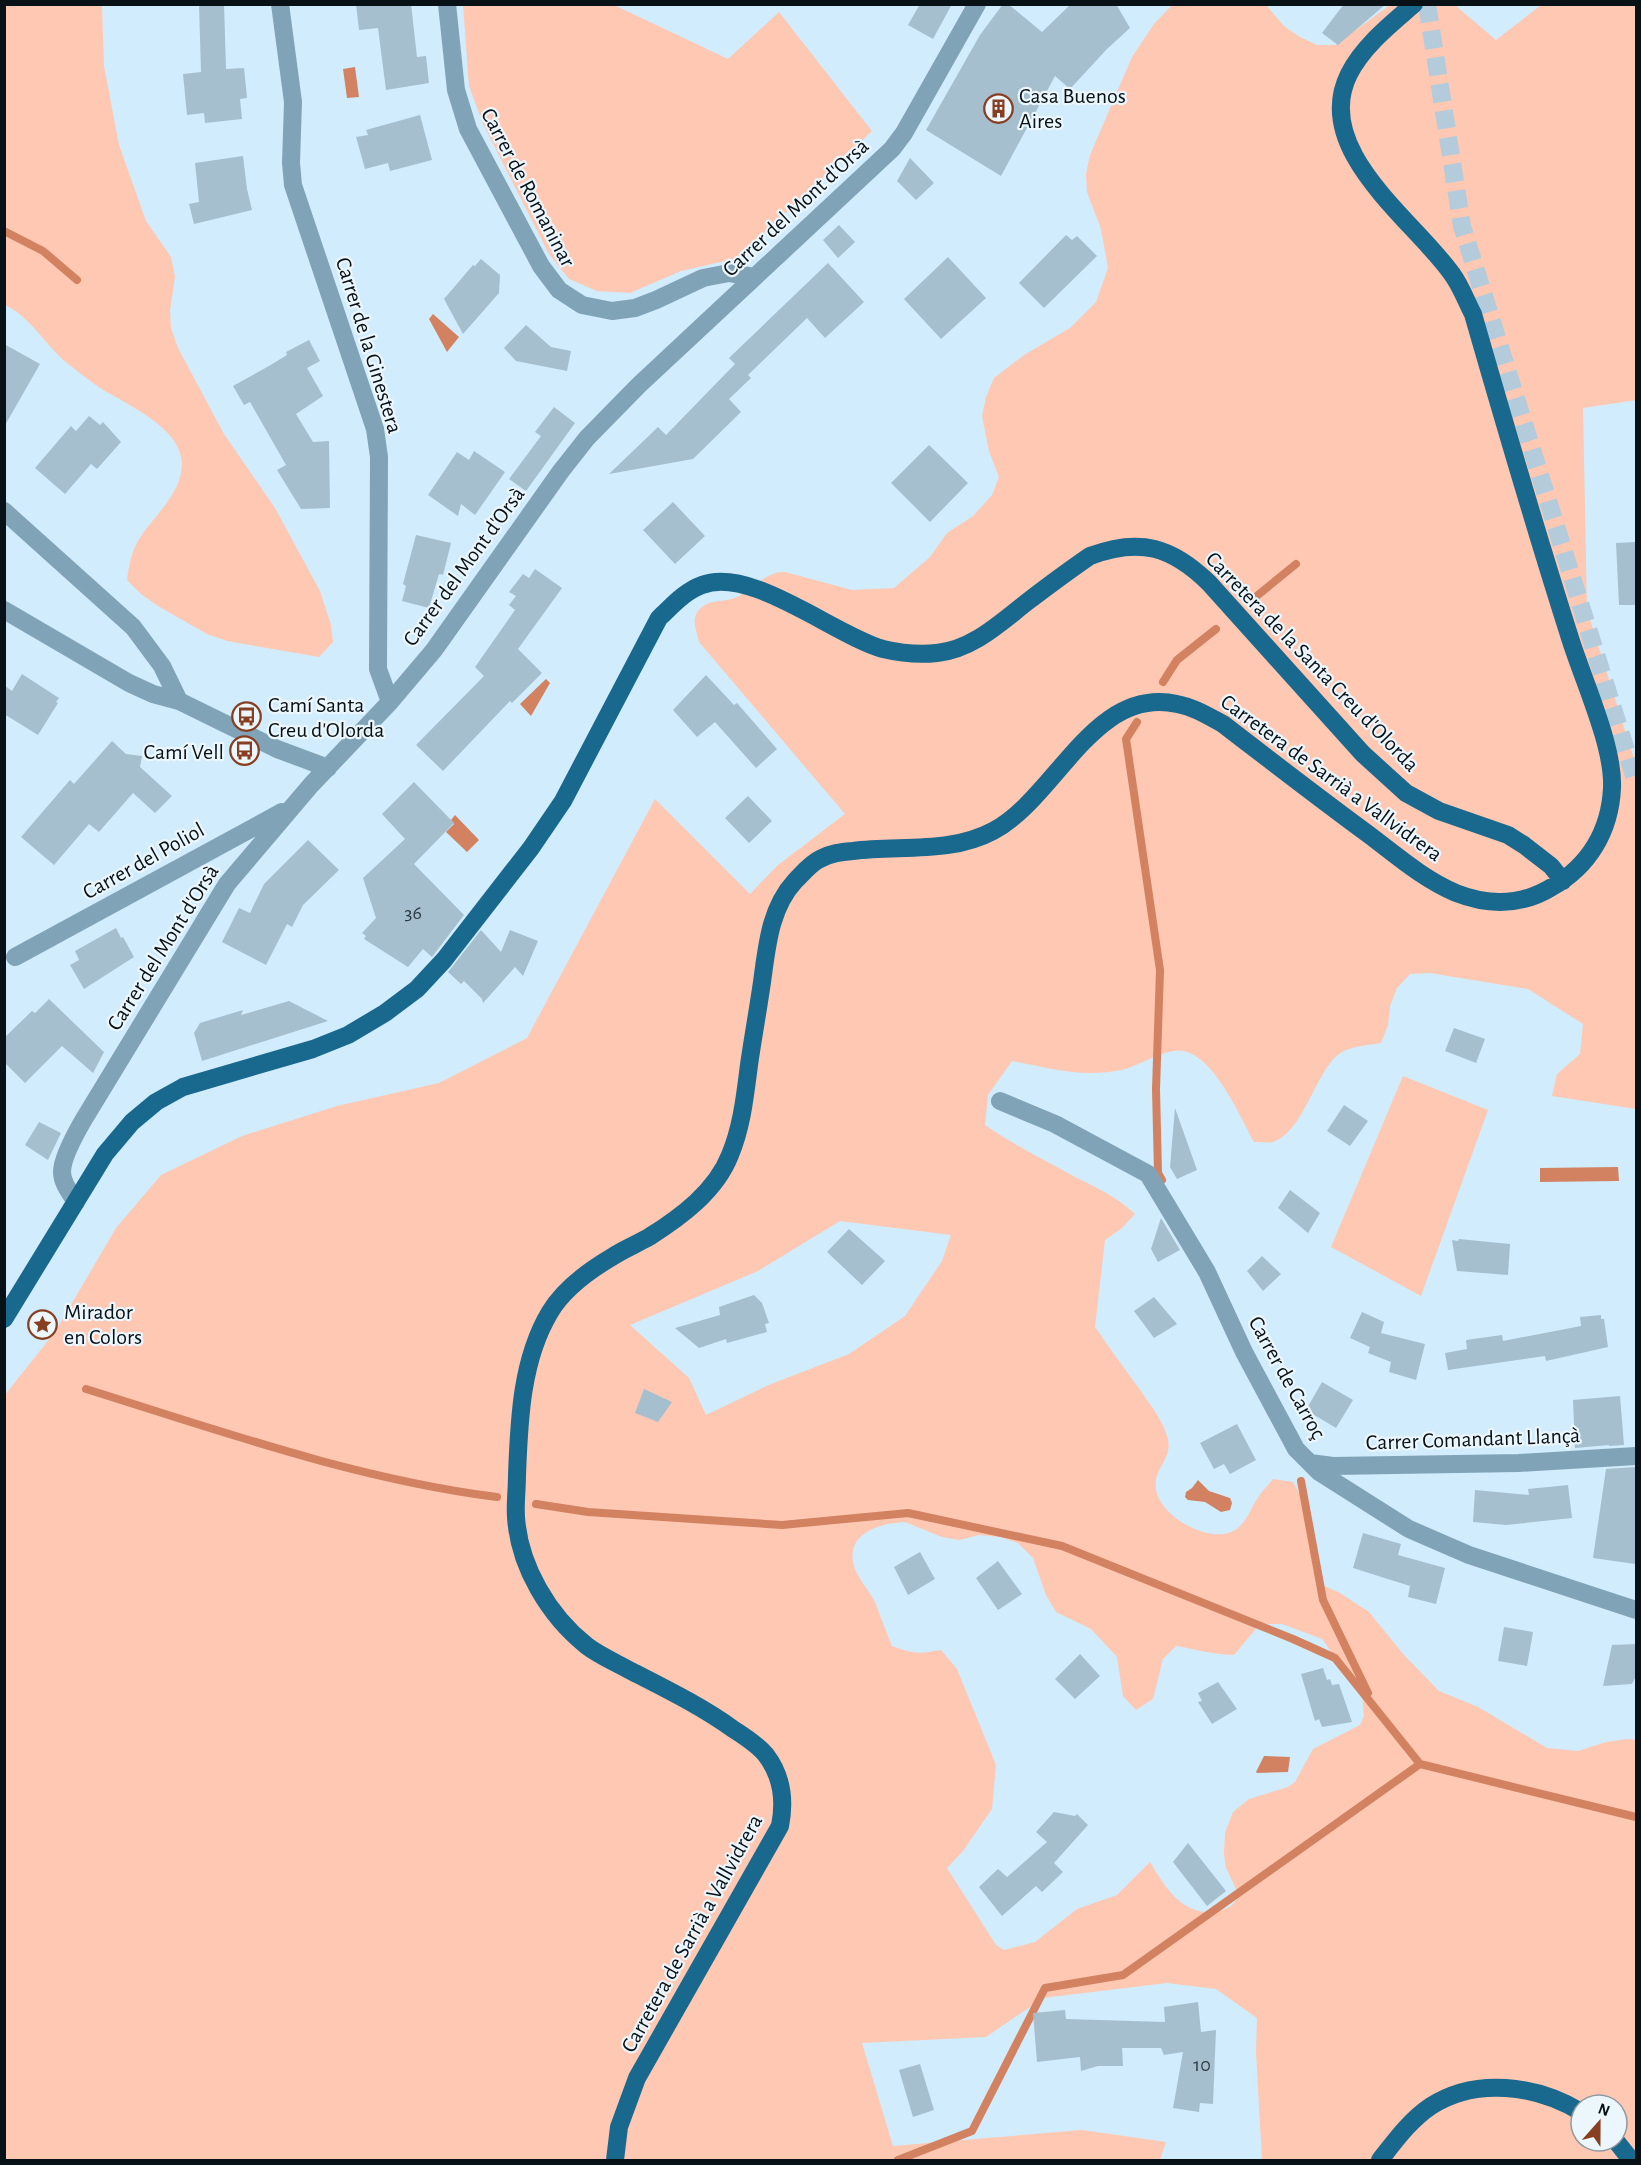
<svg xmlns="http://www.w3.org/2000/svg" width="1641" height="2165" font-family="'Alegreya Sans',sans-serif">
<rect width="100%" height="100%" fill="#d1ecfc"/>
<!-- green -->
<path fill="#fec8b3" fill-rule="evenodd" d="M4,5H102L104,66L119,145L146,221L171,257L175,277L170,310L171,328L178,348L224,434L275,508L320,591L331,625L333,642L319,657L227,641L207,634L158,606L141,594L127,580C129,566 131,553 138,541C152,517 183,494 182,462C180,427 126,404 100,388C89,380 78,372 67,363C45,345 31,317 5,305Z
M463,5H614L728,59L779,12L872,131L738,258L681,271L630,293L597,291L569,279L549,254L483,124L469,86Z
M1172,5H1266L1285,27L1300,37L1317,45H1335L1390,5H1455L1496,40L1541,5H1636V400L1583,408L1587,610L1636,765V1109L1552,1096L1557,1074L1580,1054L1583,1024L1528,989L1430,973L1410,974L1397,988L1390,1006L1388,1025L1381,1043C1369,1045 1354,1046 1344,1051C1317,1063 1306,1131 1273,1142C1267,1143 1259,1142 1254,1142C1240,1116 1209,1043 1173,1051C1155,1054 1139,1066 1121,1070C1084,1078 1048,1068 1012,1061L988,1095L985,1125C1014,1145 1044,1160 1075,1177C1097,1188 1117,1197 1135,1214L1122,1228L1105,1240L1095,1327C1109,1347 1123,1367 1138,1387C1148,1402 1160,1416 1166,1433C1176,1460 1153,1465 1156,1489C1159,1517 1216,1549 1239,1527C1248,1519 1252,1506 1259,1496C1263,1490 1269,1484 1273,1479L1293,1482C1315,1519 1309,1544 1318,1583L1340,1593L1369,1612L1404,1655L1439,1691L1478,1707L1547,1748L1578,1751L1606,1742L1628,1739L1636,1740V2160H1262L1256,2052L1257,2018L1216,1989L1167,1983L1043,1998L986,2037L862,2043L893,2146L1082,2130L1166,2142L1160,2160H5L4,1396L55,1332L116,1228L161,1175L242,1136L337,1106L439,1083L527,1038L655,799L750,894L778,865L845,814L699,642C697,632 691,620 698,611C708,598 724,603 737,597C754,589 766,571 785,572L852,590L894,588L930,557L947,533L973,516L992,495L999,477L989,451L982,416L986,397L994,378L1024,355L1070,328L1096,302L1108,268L1101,229L1087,192L1086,174L1090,155L1132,57L1154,24ZM840,1221L951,1235L942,1261L905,1316L849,1354L771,1384L706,1415L689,1378L630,1325L758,1271ZM905,1522L942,1537L959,1540L979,1535L1000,1537L1018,1543L1033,1558L1046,1595L1056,1612L1091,1629L1117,1657L1123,1696L1136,1710L1153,1699L1163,1659L1176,1646C1196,1649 1214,1655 1234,1655L1260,1624H1282L1322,1639L1362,1694L1364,1716L1360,1725L1313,1749L1295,1782L1288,1787L1249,1799L1233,1812L1225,1833L1224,1854L1226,1868L1239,1895C1234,1905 1229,1909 1218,1911C1183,1918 1165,1887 1150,1862L1117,1895L1077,1909L1035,1942L1004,1950L996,1945L947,1868L963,1851L992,1809L996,1765L957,1669L941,1650C918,1654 914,1654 892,1646C886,1632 881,1617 875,1602C870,1592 856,1575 854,1566C845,1533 880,1523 905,1522ZM1581,2105H1617V2141H1581Z
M1403,1076L1488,1110L1421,1296L1331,1247Z"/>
<!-- water -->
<path fill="#d28261" d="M355,67L359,97L347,98L343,69Z
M433,314L459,337L447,352L429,319Z
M546,679L550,683L531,716L520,704Z
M455,815L479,840L467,852L446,832L454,824L451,820Z
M1618,1167L1619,1181L1540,1182V1168Z
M1198,1480L1209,1491L1230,1498L1232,1503L1230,1510L1221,1512L1205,1502L1188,1500L1185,1497L1186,1492L1192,1488Z
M1264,1756L1290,1757L1288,1772L1257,1773L1256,1772Z"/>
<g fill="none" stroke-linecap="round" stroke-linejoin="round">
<!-- stream -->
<path stroke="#d28261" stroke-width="8" d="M4,231L43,251L77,280
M1253,599L1296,564
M1163,682L1177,660L1216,629
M1137,722L1126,739L1160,970L1156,1089L1158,1173L1162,1180
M86,1389C221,1431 356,1479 497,1497
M1301,1481L1323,1600L1368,1693
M536,1504L588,1512L782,1525L908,1513L1062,1546L1293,1639L1335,1658L1420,1764L1636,1817
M898,2160L972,2131L1045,1988L1123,1975L1420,1764"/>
</g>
<!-- building -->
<path fill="#a5bfcf" d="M199,4H224L226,69L244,68L247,98L240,99L242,119L205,123L204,113L187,115L183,74L201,72Z
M356,4H411L417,57L426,56L429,83L386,90L378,28L359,30Z
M920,4H952L933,39L908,25Z
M1003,4H1008L1042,32L1071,4H1116L1130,28L1107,49L1070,89L1055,76L1001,176L926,130L980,35Z
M1344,4H1386L1338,45L1322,33Z
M420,115L432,160L390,171L388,163L365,169L356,137L368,135L366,130Z
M243,156L247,189L252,210L194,224L189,204L199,202L195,163Z
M910,158L934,183L916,200L897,181Z
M839,225L855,242L838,258L823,240Z
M1066,235L1072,240L1077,236L1097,256L1044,308L1019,283Z
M948,257L986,298L941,339L904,299Z
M481,259L500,275L499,293L463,334L444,299L473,265L475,266Z
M828,263L864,302L825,338L807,318L748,375L751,378L729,399L741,412L693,459L609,474L658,427L666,435L735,364L729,358Z
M526,325L551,347L571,351L567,371L516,361L504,348Z
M309,340L320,361L307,368L323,396L296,414L313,442L329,441L330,508L301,509L277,470L286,465L250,402L244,405L233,386L269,366L287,355L286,352Z
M4,344L40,364L4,427Z
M554,407L575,423L526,491L509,479L541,436L535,432Z
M89,416L100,425L103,422L121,442L97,469L91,464L65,494L35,468L71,426L76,431Z
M929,445L968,483L930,522L891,483Z
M474,451L505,472L475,515L461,504L458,516L428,495L457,452L469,460Z
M673,502L705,536L675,564L643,530Z
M416,535L451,543L443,575L439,574L429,608L402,601L406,586L403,584Z
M1636,542V605H1619L1616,543Z
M535,569L562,588L518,649L542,673L512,703L510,701L443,771L416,745L484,676L475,667L515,610L509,605L516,596L509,592L523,574L529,578Z
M22,674L59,698L56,702L58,703L38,735L4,714V685L12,691Z
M706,675L734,705L737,703L777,749L756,768L715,722L697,737L673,710Z
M112,741L126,754L142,756L140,767L172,796L155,813L133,793L99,832L89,824L54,865L21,837L70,780L74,784Z
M414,782L454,823L414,864L464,915L432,957L423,949L408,967L364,939L366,936L362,933L376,918L363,878L405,839L382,814Z
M748,796L772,821L749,843L725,818Z
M308,840L339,870L303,905L292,927L287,924L266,965L222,942L239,908L250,913L264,884Z
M116,928L121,938L123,937L134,957L84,989L70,965L79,960L75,951Z
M481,930L501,952L510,930L538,941L523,976L515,967L483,1003L482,999L464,981L461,984L448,972Z
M49,999L104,1052L93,1073L62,1046L25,1083L4,1062V1038L32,1011L35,1013Z
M289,1001L328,1021L202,1061L194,1033L200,1023L243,1010L241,1015Z
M1454,1028L1485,1039L1476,1063L1445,1051Z
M1344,1105L1368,1121L1350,1146L1327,1131Z
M1175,1108L1197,1170L1177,1179L1170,1167Z
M39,1122L61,1133L48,1160L25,1145Z
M1290,1190L1320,1213L1308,1233L1278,1208Z
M1161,1218L1180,1250L1158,1262L1151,1249Z
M849,1229L885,1261L862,1285L827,1252Z
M1459,1239L1510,1244L1508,1275L1457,1271L1452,1240L1458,1241Z
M1262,1256L1281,1274L1263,1291L1247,1271Z
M754,1295L762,1303L769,1323L765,1324L767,1332L727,1343L726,1339L699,1348L675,1328L720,1315L719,1307Z
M1154,1297L1177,1324L1154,1338L1134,1311Z
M1362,1312L1384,1322L1381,1333L1425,1344L1416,1380L1389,1372L1391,1362L1368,1353L1370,1347L1350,1338Z
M1601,1315V1319H1604L1608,1347L1546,1361L1545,1356L1448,1370L1445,1353L1467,1349L1466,1340L1502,1335L1503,1341L1581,1326L1580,1317Z
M1322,1382L1353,1400L1336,1428L1306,1410Z
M644,1389L672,1402L658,1422L635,1413Z
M1620,1396L1624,1445L1609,1446V1445L1575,1448L1573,1400Z
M1237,1424L1256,1460L1230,1474L1224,1464L1214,1469L1200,1443Z
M1636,1467L1635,1564L1593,1558L1606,1469Z
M1568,1485L1572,1518L1506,1525L1473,1522L1475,1490L1529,1495L1528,1489Z
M1363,1533L1401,1544L1398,1555L1445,1568L1436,1604L1408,1597L1410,1586L1353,1568Z
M920,1552L935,1579L908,1595L894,1567Z
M998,1561L1022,1594L998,1610L976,1578Z
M1504,1627L1533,1632L1527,1666L1498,1661Z
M1636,1644V1676L1632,1684L1603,1686L1612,1645Z
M1080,1654L1100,1676L1075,1699L1055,1679Z
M1323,1668L1327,1680L1330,1679L1332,1685L1339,1684L1352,1722L1322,1727L1319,1719L1315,1721L1301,1674Z
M1218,1682L1237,1709L1212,1724L1198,1702L1202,1701L1198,1693Z
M1054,1812L1075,1816L1077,1814L1088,1825L1054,1863L1063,1872L1042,1892L1036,1886L1002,1916L979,1887L998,1869L1007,1877L1047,1842L1036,1832Z
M1188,1843L1226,1891L1207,1906L1173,1862Z
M1198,2002L1201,2032L1216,2030L1213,2104L1200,2103L1199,2112L1173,2108L1183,2052L1164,2055L1161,2048H1122L1123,2066H1098L1081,2071L1080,2057L1037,2062L1033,2013L1065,2010L1066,2019L1165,2022L1164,2007Z
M920,2064L934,2110L913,2117L899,2070Z"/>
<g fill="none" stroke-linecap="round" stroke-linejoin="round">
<!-- highway-tunnel -->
<path stroke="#b3cbda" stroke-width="18" stroke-dasharray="18 9" stroke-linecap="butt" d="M1427,4L1462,226L1636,782"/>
<!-- minor -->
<path stroke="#80a3b8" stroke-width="18" d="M280,4L293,102L291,163L293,185L375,429L379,457L378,669L390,702
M447,4L456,90L468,129L541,266L559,290L582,305L612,311L635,308L656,300L703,278L729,273L755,277
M4,511L133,627L162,666L179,701
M4,610L129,683L153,694L179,701L277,749L328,768
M15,957L282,812
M1000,1101L1055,1124L1148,1174L1207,1272L1244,1352L1296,1449L1319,1472L1409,1529L1469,1555L1636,1610
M76,1202C70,1193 62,1183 62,1172C62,1158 77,1131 84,1119L227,884L311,785L390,702L434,650L561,471L587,438L639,385L892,149L904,133L977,4
M1310,1463L1333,1466L1519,1463L1636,1456"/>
<!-- major -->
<path stroke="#19688d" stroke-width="18" d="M4,1319L105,1154L132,1122L156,1102L183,1087L313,1049L348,1035L385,1013L417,989L444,960L531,848L563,801L659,618C672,606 685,591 702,585C751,566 834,635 883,649C900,653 920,655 937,653C973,649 1000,623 1027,602C1048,586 1068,571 1090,556C1140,537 1172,547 1209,583L1363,754L1406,793L1439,811L1508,835L1524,845L1551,866L1563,881
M1616,2141L1631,2160
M615,2160L619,2127L637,2078L780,1826C785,1801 782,1776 766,1755C757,1744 744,1736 733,1729C701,1706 666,1689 631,1671C617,1663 600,1656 587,1646C549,1616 519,1566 516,1517C515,1504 517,1489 517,1475C519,1422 521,1360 550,1312C563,1290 590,1270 612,1257C624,1249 637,1244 649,1237C681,1217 716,1191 730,1155C742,1126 745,1096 749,1065C753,1037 758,1010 762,982C767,946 770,908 795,881C803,873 811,863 820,859C831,853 841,852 853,851C899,845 950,854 993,831C1057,797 1093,686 1177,704C1194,707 1208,716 1223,724C1271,761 1319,798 1368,834C1396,855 1423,879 1456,893C1489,906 1521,906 1552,887C1589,866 1610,831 1612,788C1614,746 1583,680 1570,638C1536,531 1504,422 1473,314C1466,301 1461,286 1452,274C1414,220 1311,150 1349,74C1363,46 1390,25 1414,4
M1380,2160C1395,2141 1410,2120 1431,2106C1476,2077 1536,2085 1581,2112"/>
</g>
<!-- icons -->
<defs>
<symbol id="building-ring" viewBox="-11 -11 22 22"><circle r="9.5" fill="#ecf6fd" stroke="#873f20" stroke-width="1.5"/><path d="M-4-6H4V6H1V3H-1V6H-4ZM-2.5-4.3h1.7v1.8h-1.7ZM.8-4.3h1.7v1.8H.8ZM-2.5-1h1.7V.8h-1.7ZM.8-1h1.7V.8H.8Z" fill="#873f20"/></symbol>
<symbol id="bus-ring" viewBox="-11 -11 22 22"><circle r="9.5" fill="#ecf6fd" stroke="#873f20" stroke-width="1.5"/><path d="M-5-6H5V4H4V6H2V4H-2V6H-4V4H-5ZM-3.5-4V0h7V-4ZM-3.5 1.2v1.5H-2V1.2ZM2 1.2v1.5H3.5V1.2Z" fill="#873f20"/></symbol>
<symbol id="sight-ring" viewBox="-11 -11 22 22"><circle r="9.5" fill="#ecf6fd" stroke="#873f20" stroke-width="1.5"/><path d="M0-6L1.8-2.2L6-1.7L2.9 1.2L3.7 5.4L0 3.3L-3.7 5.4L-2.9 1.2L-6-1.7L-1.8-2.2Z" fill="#873f20"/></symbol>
</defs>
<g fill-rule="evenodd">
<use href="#building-ring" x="982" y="92" width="33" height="33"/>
<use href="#bus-ring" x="230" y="700" width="33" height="33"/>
<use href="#bus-ring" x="228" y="734" width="33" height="33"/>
<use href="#sight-ring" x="26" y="1308" width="33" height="33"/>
</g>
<g text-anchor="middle" stroke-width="4.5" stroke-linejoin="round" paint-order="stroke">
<!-- number labels -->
<g font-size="20" fill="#2e3c44">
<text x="413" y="919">36</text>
<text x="1202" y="2071">10</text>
</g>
<!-- poi labels -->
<g font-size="22" fill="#071116" stroke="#ecf6fd" text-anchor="start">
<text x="1019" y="103">Casa Buenos<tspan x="1019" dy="25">Aires</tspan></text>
<text x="268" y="712">Camí Santa<tspan x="268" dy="25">Creu d'Olorda</tspan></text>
<text x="224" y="759" text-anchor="end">Camí Vell</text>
<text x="64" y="1319">Mirador<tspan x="64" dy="25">en Colors</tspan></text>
</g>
<!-- street labels -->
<g font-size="22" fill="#071116" stroke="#ecf6fd">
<text transform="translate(529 187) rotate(62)" y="8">Carrer de Romaninar</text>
<text transform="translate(795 207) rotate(-43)" y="8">Carrer del Mont d'Orsà</text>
<text transform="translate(370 345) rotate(73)" y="8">Carrer de la Ginestera</text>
<text transform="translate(463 566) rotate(-54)" y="8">Carrer del Mont d'Orsà</text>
<text transform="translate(1313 661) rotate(46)" y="8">Carretera de la Santa Creu d'Olorda</text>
<text transform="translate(1332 777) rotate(36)" y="8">Carretera de Sarrià a Vallvidrera</text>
<text transform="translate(143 860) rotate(-29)" y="8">Carrer del Poliol</text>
<text transform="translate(162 947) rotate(-58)" y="8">Carrer del Mont d'Orsà</text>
<text transform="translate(1288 1377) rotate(61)" y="8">Carrer de Carroç</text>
<text transform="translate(1473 1438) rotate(-2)" y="8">Carrer Comandant Llançà</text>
<text transform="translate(691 1933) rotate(-61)" y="8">Carretera de Sarrià a Vallvidrera</text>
</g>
</g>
<!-- border -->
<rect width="1641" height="2165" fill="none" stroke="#071116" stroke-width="12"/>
<!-- north arrow -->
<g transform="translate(1599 2123) rotate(21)"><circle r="28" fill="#ecf6fd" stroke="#909aa1" stroke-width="1.5"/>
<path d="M0-4.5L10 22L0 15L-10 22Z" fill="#873f20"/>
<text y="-9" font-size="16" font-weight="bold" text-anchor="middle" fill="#071116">N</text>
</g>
</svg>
